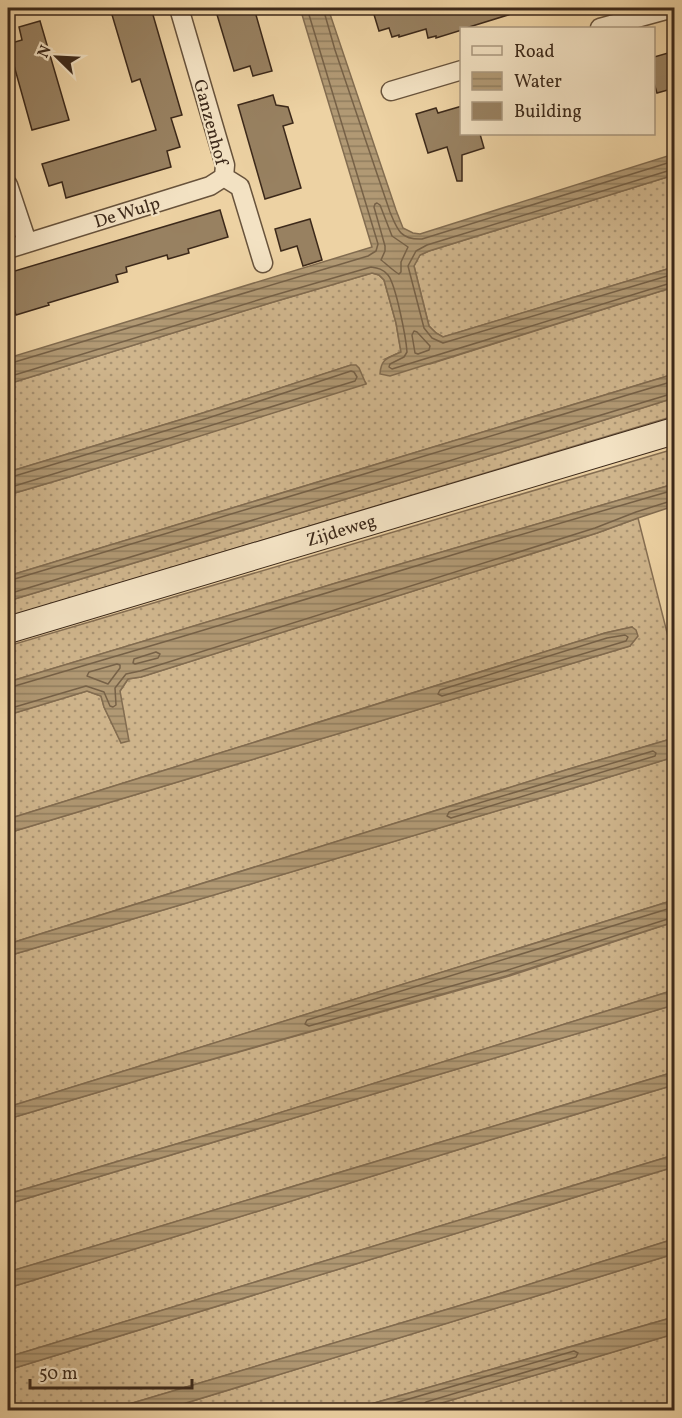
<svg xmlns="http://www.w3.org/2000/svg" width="682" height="1418" font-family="Vollkorn,serif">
<defs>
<pattern id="grass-dots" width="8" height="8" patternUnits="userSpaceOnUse" patternTransform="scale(1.5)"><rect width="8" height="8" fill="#cfb58c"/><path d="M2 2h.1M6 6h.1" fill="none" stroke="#a99372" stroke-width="1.8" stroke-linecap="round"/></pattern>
<pattern id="water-rules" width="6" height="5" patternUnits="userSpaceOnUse" patternTransform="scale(1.5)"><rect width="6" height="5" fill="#b19974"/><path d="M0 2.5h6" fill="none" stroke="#917d5e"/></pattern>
</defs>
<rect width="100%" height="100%" fill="#edd2a3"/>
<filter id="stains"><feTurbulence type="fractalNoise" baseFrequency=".00333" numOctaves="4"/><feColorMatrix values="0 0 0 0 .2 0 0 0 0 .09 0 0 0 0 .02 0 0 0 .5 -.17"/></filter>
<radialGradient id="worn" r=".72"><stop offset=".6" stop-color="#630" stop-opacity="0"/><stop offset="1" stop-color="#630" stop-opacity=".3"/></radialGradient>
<!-- grass -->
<path fill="url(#grass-dots)" stroke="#866f53" stroke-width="1.5" d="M674,175V267L443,337L436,333L429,326L414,266L420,255L429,251Z
M372,273L379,275L384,280L396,323L401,352L385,359L430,364L674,287V374L8,576V495L69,477L366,383L351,365L206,412L8,472V384L270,303Z
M674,398V416L8,617V601L528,444Z
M674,449V484L346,580L8,682V646Z
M638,518L674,660V738L569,769L8,944V833L630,646L632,627L605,633L8,819V715L87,691L101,696L104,707L121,742L120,691L128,679L141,677L597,533Z
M674,757V900L8,1107V956L554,794Z
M674,922V990L247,1123L8,1194V1119L146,1078L506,977Z
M674,1005V1072L8,1272V1204L420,1080Z
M674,1085V1155L8,1357V1288L480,1143Z
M674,1167V1239L492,1296L109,1410H8V1370Z
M674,1254V1317L350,1410H163Z
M674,1334V1404L655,1410H418Z"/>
<!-- water -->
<path fill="url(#water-rules)" stroke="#826c50" stroke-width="1.5" d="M300,8H328L396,210L403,228L413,233L420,234L674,154V175L429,251L420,255L414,266L429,326L436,333L443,337L674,267V287L390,376L380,374C381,358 388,358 401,352L396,323L384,280L379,275L372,273L270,303L8,384V358L372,247Z
M351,365H356L359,368L366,384L69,477L8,495V472L206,412Z
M674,374V398L528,444L8,601V576Z
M674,484V506L638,518L597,533L141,677L128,679L120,691L129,741L121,743L104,707L101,696L87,691L8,715V682L346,580Z
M632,627L636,630L638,636L630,646L8,833V819L605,633Z
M674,738V757L554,794L8,956V944L569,769Z
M674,900V922L506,976L146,1078L8,1119V1107Z
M674,990V1005L420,1080L8,1204V1194L247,1123Z
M674,1072V1085L480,1143L8,1288V1272Z
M674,1155V1167L8,1370V1357Z
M674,1239V1254L163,1410H109L492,1296Z
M674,1317V1334L418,1410H350Z"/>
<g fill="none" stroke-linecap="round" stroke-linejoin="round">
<!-- shore -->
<path stroke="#766147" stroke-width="1.5" d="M323,8L335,50L390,212C397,229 400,240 422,239L674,161
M674,169L427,245L416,251L408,266L424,328L432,338L443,343L674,274
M377,203L380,205L392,236L408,247L401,262V272L399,274C396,273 384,262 381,260L385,251V246L374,207L375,204Z
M414,331L417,332L430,346L429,350L418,354L415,353L412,335Z
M8,364L368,256L376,251L378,244L307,8
M8,377L268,297L371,267C378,268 383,269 388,275C396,285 406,338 407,352L404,357L390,364L389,367L392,369L674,282
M8,478L208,418L351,371L354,372L357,377L355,381L8,488
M8,581L674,381
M8,594L674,393
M625,635L628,637L626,641L442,696L438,694L440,690L607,638Z
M156,652L160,654L158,658L135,664L133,663L134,659Z
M117,664L120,665V668L108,684L87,676L89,672Z
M8,688L184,636L482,546L674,490
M8,709L86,686L104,692L110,706L113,707L116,705L115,688L126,674L140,671L595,528L636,512L674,500
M653,751L656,753L655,756L451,818L447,816L449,812Z
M674,907L307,1020L305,1024L309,1026L505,971L674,917
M371,1410L574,1351L578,1353L576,1357L426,1402L422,1405L421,1410"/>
</g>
<!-- building -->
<path fill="#988161" stroke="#3c291a" stroke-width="1.5" d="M110,8H151L182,115L171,118L180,147L167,151L171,167L66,198L62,182L49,186L42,164L156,130L140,79L132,82Z
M215,8H254L272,71L253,76L250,66L234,71Z
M372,8H521V11L466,28H462V30L436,38V36L428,38L426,29L399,37V35L392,37L389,28L379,31Z
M40,21L69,120L32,130L8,44L22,40L19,27Z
M675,51V88L657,93L654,83V57Z
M273,95L276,105L288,107L293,123L283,126L301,188L265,199L238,105Z
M462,106V134H480L484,148L462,155V181H457L447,147L428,153L416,114L436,108L438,113Z
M220,210L228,237L188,249L189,253L168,259L167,255L126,267L127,272L116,275L118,282L48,303L49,305L16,315L8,289V273Z
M310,219L322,260L303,266L297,246L281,251L275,229Z"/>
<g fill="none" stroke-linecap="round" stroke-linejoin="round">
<defs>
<path id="street" d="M179,8L225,165L224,177L240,187L263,263
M600,28L673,8
M391,91L462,70
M8,185L27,242
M8,249L210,186L224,177"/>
<path id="secondary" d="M8,630L674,431"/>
</defs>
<!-- street casing -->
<use href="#street" stroke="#68533c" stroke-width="21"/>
<!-- secondary casing -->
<use href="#secondary" stroke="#3c291a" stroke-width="28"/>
<!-- street -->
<use href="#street" stroke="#f3e2c3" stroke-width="18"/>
<!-- secondary -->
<use href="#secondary" stroke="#f3e2c3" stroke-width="26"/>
</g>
<g text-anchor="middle" stroke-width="4.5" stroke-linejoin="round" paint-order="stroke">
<!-- street labels -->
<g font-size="18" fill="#3c291a" stroke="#f3e2c3">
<text transform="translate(211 122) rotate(75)" y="6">Ganzenhof</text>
<text transform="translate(127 212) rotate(-17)" y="6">De Wulp</text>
<text transform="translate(341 530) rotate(-17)" y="6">Zijdeweg</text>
</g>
</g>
<!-- margin -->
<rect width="682" height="1418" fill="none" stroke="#edd2a3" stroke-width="30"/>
<rect x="9" y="9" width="664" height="1400" fill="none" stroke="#3c291a" stroke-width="3"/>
<rect x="15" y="15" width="652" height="1388" fill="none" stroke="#3c291a" stroke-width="1.5"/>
<!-- legend -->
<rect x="460" y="27" width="195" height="108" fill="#f3e2c3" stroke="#aa987f" stroke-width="1.5"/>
<rect x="472" y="46" width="30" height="9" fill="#f3e2c3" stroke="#aa987f" stroke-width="1.5"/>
<text x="514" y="57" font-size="18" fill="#3c291a">Road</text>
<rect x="472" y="72" width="30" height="18" fill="url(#water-rules)" stroke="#aa987f" stroke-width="1.5"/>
<text x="514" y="87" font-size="18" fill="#3c291a">Water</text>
<rect x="472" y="102" width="30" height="18" fill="#988161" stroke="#aa987f" stroke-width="1.5"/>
<text x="514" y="117" font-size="18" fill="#3c291a">Building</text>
<!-- north arrow -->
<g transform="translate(57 57) rotate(294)" stroke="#f3e2c3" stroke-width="4.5" paint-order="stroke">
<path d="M0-4.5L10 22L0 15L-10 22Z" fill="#3c291a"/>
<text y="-9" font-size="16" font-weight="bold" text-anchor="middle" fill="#3c291a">N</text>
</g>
<!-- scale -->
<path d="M30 1379v9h162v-9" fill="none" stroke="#3c291a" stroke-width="3"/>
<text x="39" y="1379" font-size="18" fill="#3c291a" stroke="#f3e2c3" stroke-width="4.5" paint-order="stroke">50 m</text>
<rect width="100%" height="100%" filter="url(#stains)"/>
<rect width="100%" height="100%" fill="url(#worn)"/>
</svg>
